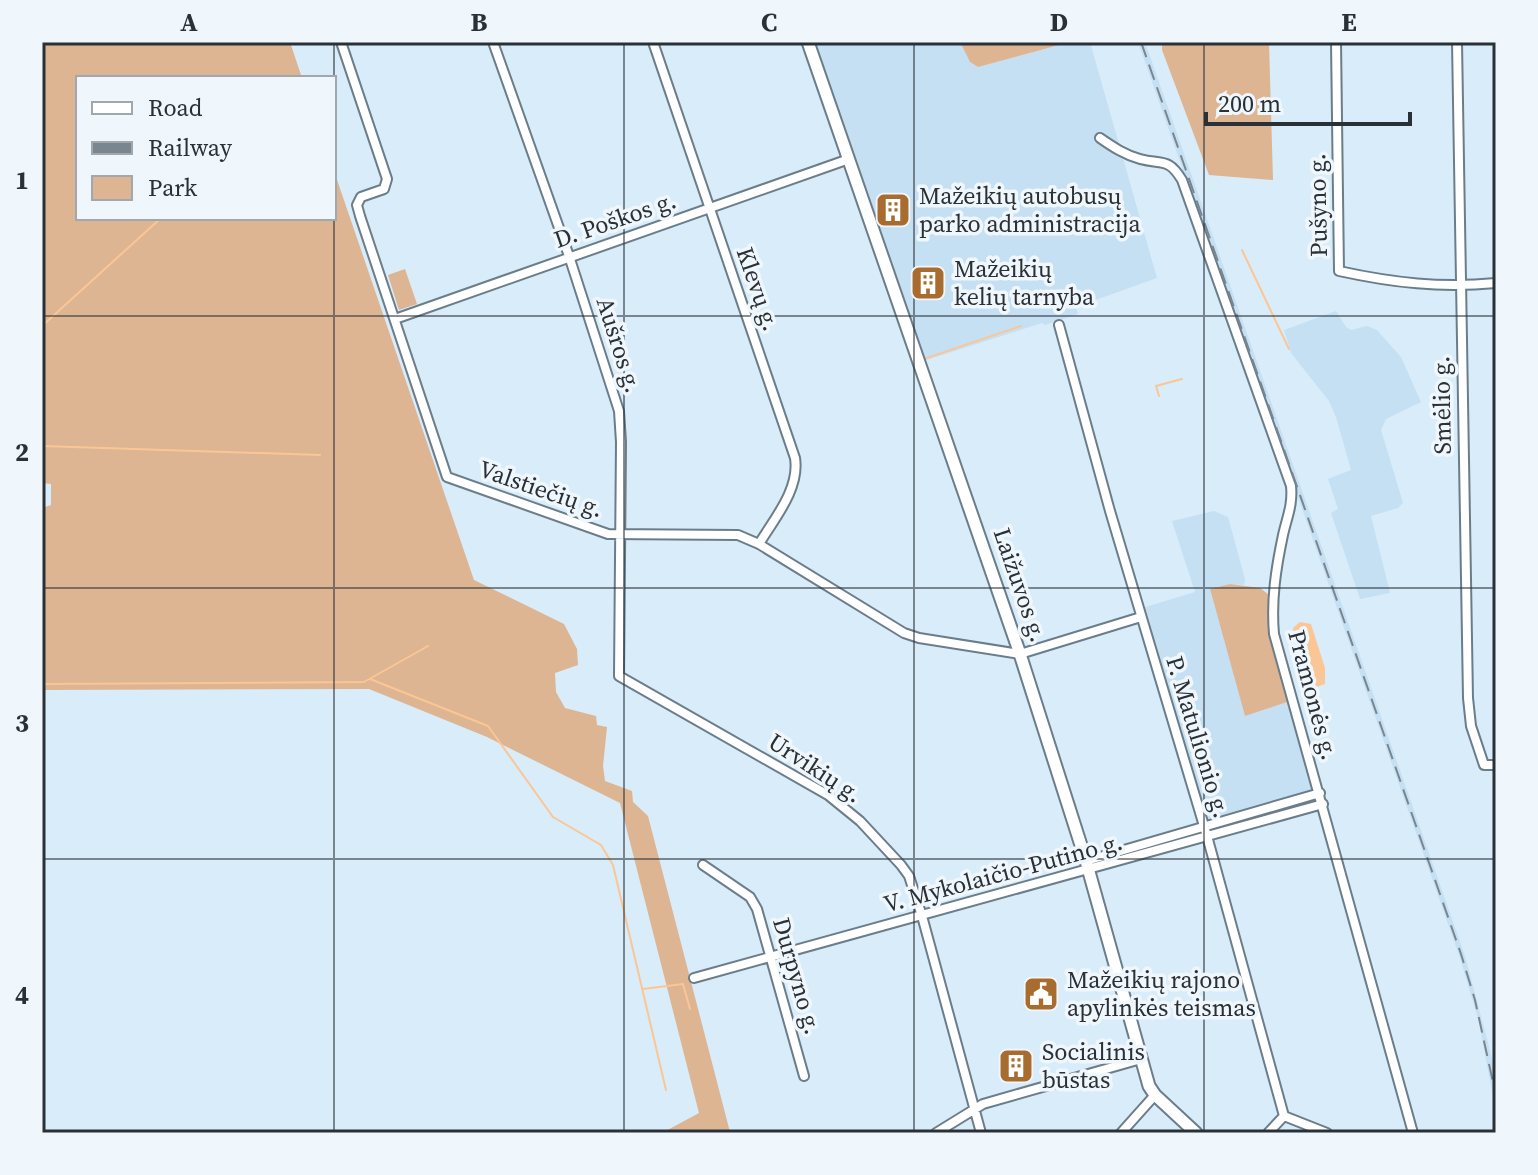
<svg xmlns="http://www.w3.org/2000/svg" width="1538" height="1175" font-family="'Source Serif 4',serif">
<rect width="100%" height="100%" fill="#d8ecfa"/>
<!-- built -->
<path fill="#c6e0f3" d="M811,42H960L970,62L978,67L1070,42H1090L1157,278L1076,307L1078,314L1045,325L1042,323L923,361Z
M1138,42H1145L1146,45L1465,956L1492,1058L1496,1080V1113L1479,1022L1460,958Z
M1336,311L1346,327L1351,330L1367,326L1377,330L1401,357L1421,402L1386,419L1381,430L1403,503L1398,508L1371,516L1390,593L1360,599L1331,513L1338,509L1328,479L1351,470L1336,417L1329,401L1291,353L1284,330Z
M1214,511L1228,517L1245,579L1244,585L1230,584L1210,589L1245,715L1290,701L1315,789L1208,822L1142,608L1195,592L1172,521Z"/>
<!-- green -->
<path fill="#ddb592" d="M42,42H290L302,78H78V218H334V171L474,580L564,624L577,649L578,665L555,673L556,692L565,708L596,716L597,725L607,727L603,766L605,781L632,791L633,802L648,816L730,1132L662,1133L699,1113L620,803L487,737L369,689L42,690V508L51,505V484L42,483Z
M960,42H1070L978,67L970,62Z
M1162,42H1269L1273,180L1209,175L1162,50Z
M405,269L417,304L399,310L388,275Z
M1230,584L1260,588L1268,594L1269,619L1290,701L1245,716L1210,589Z"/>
<!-- water -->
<path fill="#fbc695" d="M1300,622L1311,624L1325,668V684L1316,687L1309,685C1301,668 1296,647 1293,628Z"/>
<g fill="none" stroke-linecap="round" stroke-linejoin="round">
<!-- stream -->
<path stroke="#fbc695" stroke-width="2" d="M1242,250L1289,349
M42,326L161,218
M924,359L1021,326
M1159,396L1156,386L1182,379
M42,446L320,455
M370,679L488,726L553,817L601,845L613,865L666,1090
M42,684L364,682L428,646
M643,989L683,984L690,1009"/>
<defs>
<path id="street" d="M341,42L387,179L384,189L361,197L357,205L360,216L447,477L608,534L738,535L759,544L904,633L919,638L1020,654L1141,617
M493,42L569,256L619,411L621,442L619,676L828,795L860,821L901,865L909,876L922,916L981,1133
M653,42L795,458C800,489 774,519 759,544
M1336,42L1339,271C1394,283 1440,288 1496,283
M1457,42L1468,698L1471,726L1484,765H1496
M1100,138C1113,147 1125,155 1140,159C1162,165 1168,157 1182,180L1291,486C1293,505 1287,517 1283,535C1276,568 1271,600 1274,634L1413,1133
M395,319L849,159
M1059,325L1110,511L1207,836L1284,1116L1327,1133
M1086,861L1320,793
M703,865L750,897L757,909L804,1076
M694,978L1323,804
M936,1133L983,1104L1141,1059
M1121,1133L1155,1095
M1268,1133L1284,1116"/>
<path id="secondary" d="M808,42L1020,654L1086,861L1149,1086L1155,1095L1196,1133"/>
</defs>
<!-- street casing -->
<use href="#street" stroke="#6c7d8a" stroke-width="12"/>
<!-- secondary casing -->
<use href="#secondary" stroke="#6c7d8a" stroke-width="15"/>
<!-- street -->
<use href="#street" stroke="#fff" stroke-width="8"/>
<!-- secondary -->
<use href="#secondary" stroke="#fff" stroke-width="11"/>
<!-- rail -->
<path stroke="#79868f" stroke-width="2" stroke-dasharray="16 8" stroke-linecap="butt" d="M1141,42L1461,954L1475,1000L1496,1096"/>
</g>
<!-- grid -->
<path fill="none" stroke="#2a3136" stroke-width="2" stroke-opacity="0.55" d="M334,42V78M624,42V1133M914,42V1133M1204,42V1133M334,78V218M334,218V1133M42,316H1496M42,588H1496M42,859H1496"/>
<!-- icons -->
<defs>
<symbol id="building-square" viewBox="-11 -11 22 22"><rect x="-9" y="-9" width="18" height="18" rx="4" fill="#a86c2e" stroke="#eff7fd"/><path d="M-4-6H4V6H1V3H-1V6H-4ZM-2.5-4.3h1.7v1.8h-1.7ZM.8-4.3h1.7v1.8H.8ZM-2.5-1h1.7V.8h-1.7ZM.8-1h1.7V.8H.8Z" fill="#fff"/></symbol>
<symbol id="civic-square" viewBox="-11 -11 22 22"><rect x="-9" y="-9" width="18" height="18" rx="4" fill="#a86c2e" stroke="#eff7fd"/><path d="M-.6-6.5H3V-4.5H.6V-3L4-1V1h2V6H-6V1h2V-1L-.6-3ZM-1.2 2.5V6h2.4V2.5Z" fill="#fff"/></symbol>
</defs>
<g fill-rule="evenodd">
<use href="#building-square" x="873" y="190" width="40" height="40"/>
<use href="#building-square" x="908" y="263" width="40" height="40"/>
<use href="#civic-square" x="1021" y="974" width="40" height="40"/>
<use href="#building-square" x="996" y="1046" width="40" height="40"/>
</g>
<g text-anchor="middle" stroke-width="7" stroke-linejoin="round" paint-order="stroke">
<!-- poi labels -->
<g font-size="24" fill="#2a3136" stroke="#eff7fd" text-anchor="start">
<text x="919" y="204">Mažeikių autobusų<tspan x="919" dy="28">parko administracija</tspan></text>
<text x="954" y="277">Mažeikių<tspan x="954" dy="28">kelių tarnyba</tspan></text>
<text x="1067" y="988">Mažeikių rajono<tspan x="1067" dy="28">apylinkės teismas</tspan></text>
<text x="1042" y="1060">Socialinis<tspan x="1042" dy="28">būstas</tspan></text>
</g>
<!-- street labels -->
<g font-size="24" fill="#2a3136" stroke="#eff7fd">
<text transform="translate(1318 205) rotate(-91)" y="8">Pušyno g.</text>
<text transform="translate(615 220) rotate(-19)" y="8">D. Poškos g.</text>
<text transform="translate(758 289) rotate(71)" y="8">Klevų g.</text>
<text transform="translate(619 345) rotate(72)" y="8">Aušros g.</text>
<text transform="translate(1442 405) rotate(-91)" y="8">Smėlio g.</text>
<text transform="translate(541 489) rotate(19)" y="8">Valstiečių g.</text>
<text transform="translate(1020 585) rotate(71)" y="8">Laižuvos g.</text>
<text transform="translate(1313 695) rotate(75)" y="8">Pramonės g.</text>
<text transform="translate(1198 737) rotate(73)" y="8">P. Matulionio g.</text>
<text transform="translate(815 768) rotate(33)" y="8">Urvikių g.</text>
<text transform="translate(1003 873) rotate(-15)" y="8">V. Mykolaičio-Putino g.</text>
<text transform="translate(797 976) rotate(74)" y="8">Durpyno g.</text>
</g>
</g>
<!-- border -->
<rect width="1538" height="1175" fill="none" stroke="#eff7fd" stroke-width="88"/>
<!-- legend -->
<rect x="76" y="76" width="260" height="144" fill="#eff7fd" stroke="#a0a8ad" stroke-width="2"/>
<rect x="92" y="102" width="40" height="12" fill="#ffffff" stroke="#a0a8ad" stroke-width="2"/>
<text x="148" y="116" font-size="24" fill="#2a3136">Road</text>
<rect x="92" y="142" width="40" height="12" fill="#79868f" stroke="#a0a8ad" stroke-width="2"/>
<text x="148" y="156" font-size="24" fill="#2a3136">Railway</text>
<rect x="92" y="176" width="40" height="24" fill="#ddb592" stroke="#a0a8ad" stroke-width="2"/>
<text x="148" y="196" font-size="24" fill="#2a3136">Park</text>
<!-- scale -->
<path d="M1206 112v12h204v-12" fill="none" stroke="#2a3136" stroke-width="4"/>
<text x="1218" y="112" font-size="24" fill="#2a3136" stroke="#eff7fd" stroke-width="6" paint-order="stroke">200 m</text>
<rect x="44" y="44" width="1450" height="1087" fill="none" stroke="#2a3136" stroke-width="3"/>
<g font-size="26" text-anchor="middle" font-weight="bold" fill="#2a3136">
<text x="189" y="31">A</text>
<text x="479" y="31">B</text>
<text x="769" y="31">C</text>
<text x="1059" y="31">D</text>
<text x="1349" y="31">E</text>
<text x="22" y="189">1</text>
<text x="22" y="461">2</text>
<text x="22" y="732">3</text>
<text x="22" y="1004">4</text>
</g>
</svg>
